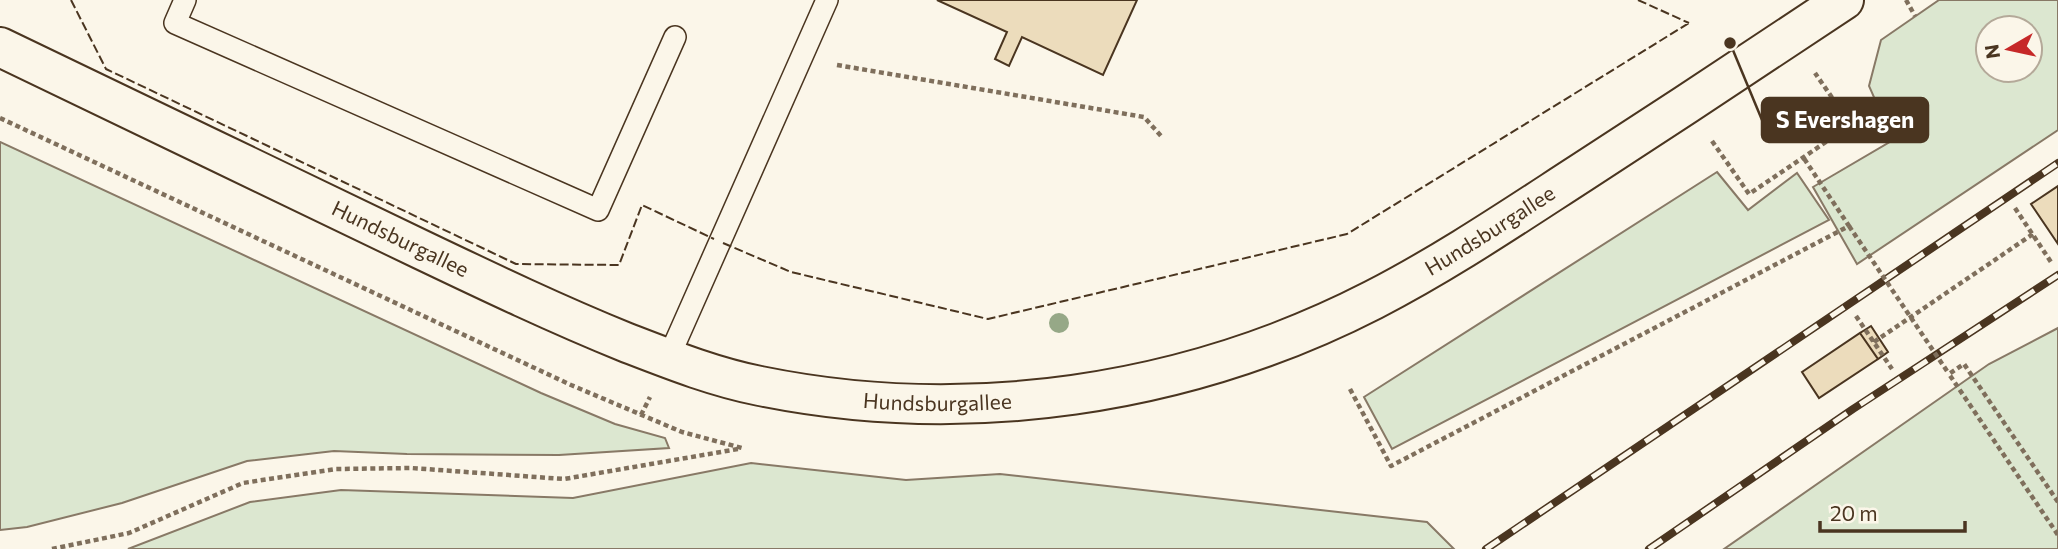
<svg xmlns="http://www.w3.org/2000/svg" width="2058" height="549" font-family="Commissioner,sans-serif">
<rect width="100%" height="100%" fill="#fbf6e9"/>
<!-- green -->
<path fill="#dce7d0" stroke="#887966" stroke-width="2" fill-rule="evenodd" d="M1939,0H2058V130L1857,264L1813,187L1893,140L1869,86L1881,40ZM1988,28H2030V70H1988Z
M0,142L541,393L615,424L665,438L669,448L559,455L407,454L334,451L247,461L122,503L27,527L0,530Z
M1717,172L1748,210L1797,173L1829,220L1392,449L1364,397Z
M2058,328V549H1724L1989,364Z
M751,463L906,480L1000,474L1427,522L1454,549H128L250,502L341,490L573,498Z"/>
<!-- building -->
<path fill="#ecdcbc" stroke="#4a3520" stroke-width="2" d="M937,0H1137L1103,75L1022,37L1009,66L995,59L1007,32Z
M2058,186V244L2031,204Z
M1871,326L1888,352L1878,359L1860,333Z
M1860,333L1878,359L1819,398L1802,372Z"/>
<g fill="none" stroke-linecap="round" stroke-linejoin="round">
<defs>
<path id="lane" d="M185,0L175,23L598,210L675,37
M668,359L827,0"/>
<g id="secondary">
<path id="s1" d="M0,47C141,115 281,182 422,250C489,282 556,314 625,342C669,359 714,377 760,386C966,428 1186,396 1373,300C1445,263 1513,217 1581,173C1669,116 1757,58 1844,0"/>
</g>
</defs>
<!-- lane casing -->
<use href="#lane" stroke="#4a3520" stroke-width="24"/>
<!-- secondary casing -->
<use href="#secondary" stroke="#4a3520" stroke-width="42"/>
<!-- path -->
<path stroke="#7f6f5c" stroke-width="4.5" stroke-dasharray="5 3.5" stroke-linecap="butt" d="M1906,0L1915,16
M837,65L1144,117L1162,137
M0,118L571,385L682,432L742,448
M1712,141L1749,194L1758,188L1851,125L1815,73
M2015,208L2051,262
M1856,316L1892,369
M1874,342L2033,234
M1350,389L1391,466L1849,226L1803,157
M641,415L650,397
M2058,502L1964,364L1949,374L2058,535
M52,549L129,533L243,483L336,469L411,468L564,479L738,449"/>
<!-- lane -->
<use href="#lane" stroke="#fbf6e9" stroke-width="21"/>
<!-- secondary -->
<use href="#secondary" stroke="#fbf6e9" stroke-width="38"/>
<defs>
<path id="rail" d="M1486,549L2058,163
M1649,549L1853,409L2058,275"/>
</defs>
<!-- rail casing -->
<use href="#rail" stroke="#4a3520" stroke-width="8"/>
<!-- rail -->
<use href="#rail" stroke="#fbf6e9" stroke-width="5" stroke-dasharray="16" stroke-linecap="butt"/>
<!-- path-bridge -->
<path stroke="#7f6f5c" stroke-width="4.5" stroke-dasharray="5 3.5" stroke-linecap="butt" d="M1849,226L1949,374"/>
<!-- fence -->
<path stroke="#4a3520" stroke-width="2" stroke-dasharray="9 3.5" stroke-linecap="butt" d="M71,0L106,69L516,264L619,265L642,205L714,239
M1638,0L1689,23
M723,243L791,272L988,319L1347,234L1689,23"/>
</g>
<!-- trees -->
<circle fill="#96a887" cx="1059" cy="323" r="10"/>
<g text-anchor="middle" stroke-width="5" stroke-linejoin="round" paint-order="stroke">
<!-- street labels -->
<g font-size="21" fill="#4a3520" stroke="#fbf6e9">
<text dy="7" stroke="none"><textPath href="#s1" startOffset="1600">Hundsburgallee</textPath></text>
<text dy="7" stroke="none"><textPath href="#s1" startOffset="444">Hundsburgallee</textPath></text>
<text dy="7" stroke="none"><textPath href="#s1" startOffset="1012">Hundsburgallee</textPath></text>
</g>
</g>
<!-- callouts -->
<path fill="none" stroke="#4a3520" stroke-width="2.5" d="M1730 43L1762 120"/>
<circle fill="#4a3520" stroke="#fbf6e9" stroke-width="2.5" cx="1730" cy="43" r="7"/>
<rect fill="#4a3520" stroke="#4a3520" stroke-width="2.5" x="1762" y="98" width="166" height="44" rx="7"/>
<g font-size="23" text-anchor="middle" font-weight="bold" fill="#fff">
<text x="1845" y="128">S Evershagen</text>
</g>
<!-- north arrow -->
<g transform="translate(2009 49) rotate(261)"><circle r="33" fill="#fbf6e9" stroke="#b4a999" stroke-width="2"/>
<path d="M0-5L12 26L0 18L-12 26Z" fill="#c62828"/>
<text y="-10" font-size="19" font-weight="bold" text-anchor="middle" fill="#4a3520">N</text>
</g>
<!-- scale -->
<path d="M1820 521v10h145v-10" fill="none" stroke="#4a3520" stroke-width="3.5"/>
<text x="1830" y="521" font-size="21" fill="#4a3520" stroke="#fbf6e9" stroke-width="5" paint-order="stroke">20 m</text>
</svg>
